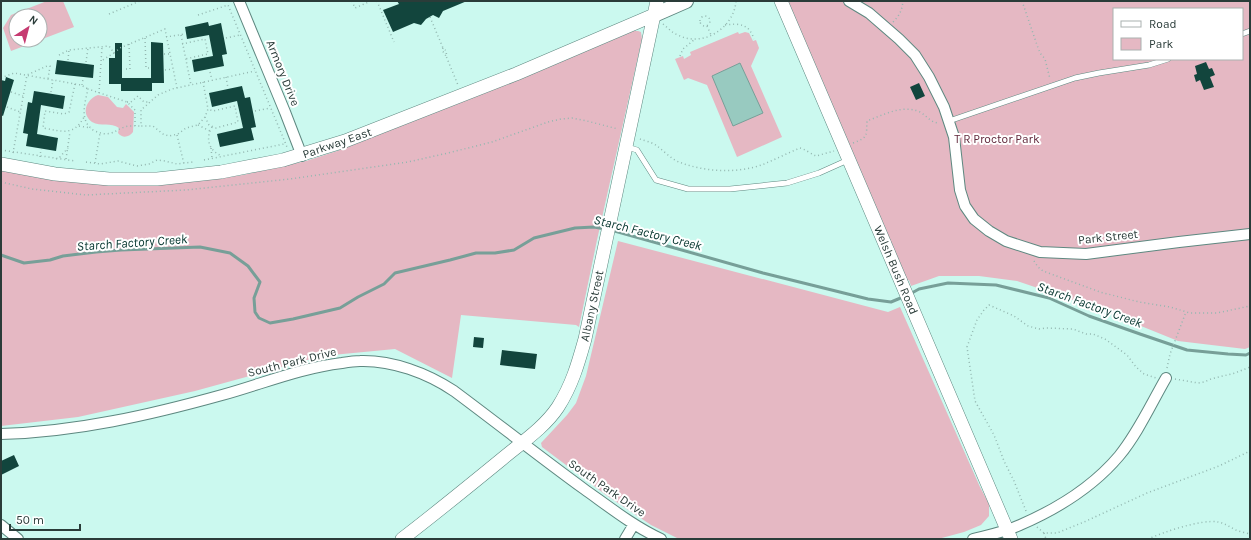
<svg xmlns="http://www.w3.org/2000/svg" width="1251" height="540" font-family="Karla,sans-serif">
<rect width="100%" height="100%" fill="#cbf9ef"/>
<!-- green -->
<path fill="#e5b8c3" fill-rule="evenodd" d="M47,1H63L74,27L11,51L3,28L11,15ZM16,16H40V40H16Z
M787,1H1250V347L1245,349L1178,341L1094,307L1017,281L979,276H939L911,286L909,280L906,281ZM1114,9H1242V59H1114Z
M633,31H638L641,32L642,39L597,240L579,327L576,325L461,315L452,378L395,349L322,356L195,391L78,417L1,426V170L147,185L190,182L243,175L306,161L337,151L533,73Z
M738,32L739,34L745,32L749,33L753,41L756,40L759,48L751,66L782,137L737,157L707,85L688,78L684,80L675,59L683,56L684,59L691,55L690,52Z
M98,95L108,97L117,107L123,108L126,104L134,112L133,132C129,137 123,139 118,133L119,128C111,122 101,127 92,122C80,113 87,99 98,95Z
M618,241L888,312L900,307L980,487L989,504V516L981,525L964,532L938,539H679L651,525L606,495L542,447L541,443L567,415L576,403L586,376Z"/>
<!-- water -->
<path fill="#98cac0" stroke="#779f98" d="M740,63L763,113L733,126L712,76Z"/>
<g fill="none" stroke-linecap="round" stroke-linejoin="round">
<!-- stream -->
<path stroke="#779f98" stroke-width="3" d="M611,230L763,273L868,299L891,302L903,297
M1,255L24,263L50,260L63,256L96,252L121,250L200,247L230,253L248,266L260,282L254,298L255,312L259,318L270,323L293,319L340,308L358,297L384,284L395,273L450,260L476,253H495L514,250L534,238L575,228L594,227L605,229
M910,294L919,289L948,283L996,285L1049,298L1089,316L1140,334L1187,350L1228,354L1246,355L1250,353"/>
</g>
<!-- building -->
<path fill="#12453d" d="M397,1H467L443,11L439,18L433,15L426,19L421,25L414,23L393,32L383,10L399,4Z
M208,22L209,26L221,23L227,54L222,55L224,66L194,72L192,60L213,56L209,35L187,39L185,27Z
M151,42L163,43L164,83H152V91H121V84H109V58H115V43H122V78H151Z
M57,60L94,65L93,78L55,74Z
M1206,62L1209,69L1212,68L1215,75L1210,77L1214,87L1204,90L1200,80L1196,82L1194,75L1197,74L1195,66Z
M6,77L14,80L3,116L1,115V80L5,81Z
M919,83L925,96L916,100L910,87Z
M242,86L245,98L250,97L256,127L251,128L254,140L220,147L217,134L243,128L237,101L212,107L209,93Z
M34,91L65,96L63,109L41,105L37,134L58,138L56,151L26,146L28,134L23,133L28,102L32,103Z
M474,337L484,338L483,348L473,347Z
M502,350L537,354L535,369L500,365Z
M14,455L19,466L1,475V461Z"/>
<g fill="none" stroke-linecap="round" stroke-linejoin="round">
<defs>
<path id="service" d="M1242,34L1250,31
M949,121L1075,78L1099,73L1149,65L1168,59
M627,147L637,150L656,180L688,189H730L787,183L819,173L848,160"/>
<path id="minor" d="M239,1L285,112L302,156
M849,1L869,13L899,39L915,55L929,77L944,107L954,137L960,190L965,206L974,219L989,231L1006,241L1040,252L1086,254L1179,242L1250,234
M1,434C76,432 150,415 222,395C262,384 300,368 342,363C348,362 354,361 360,361C392,360 427,373 454,391C497,423 540,457 584,489C608,506 633,526 661,539
M1,525L18,539
M625,539L634,524
M973,539C989,535 1005,532 1020,525C1057,509 1092,488 1119,456C1138,433 1151,404 1166,378"/>
<path id="tertiary" d="M781,1L1011,539
M1,164L55,174L109,179H157L221,172L283,160L345,141L516,74L654,15
M402,539C436,513 469,486 502,459C521,443 544,428 558,407C572,385 578,364 585,339L657,1"/>
<path id="secondary" d="M654,15L686,1"/>
</defs>
<!-- service casing -->
<use href="#service" stroke="#5e8880" stroke-width="6"/>
<!-- minor casing -->
<use href="#minor" stroke="#5e8880" stroke-width="12"/>
<!-- tertiary casing -->
<use href="#tertiary" stroke="#5e8880" stroke-width="14"/>
<!-- secondary casing -->
<use href="#secondary" stroke="#5e8880" stroke-width="16"/>
<!-- path -->
<path stroke="#93b7b0" stroke-width="1.5" stroke-dasharray="1 3" stroke-linecap="butt" d="M352,1L355,8L371,1
M377,1L394,42
M1022,1L1037,45L1040,53L1045,59L1050,79
M109,14L140,1
M198,15L228,5L287,147
M700 21a5 5 0 1 1 10 0a5 5 0 1 1-10 0Z
M430,17L443,48C446,50 447,52 446,56L458,85
M893,22C900,15 902,10 903,1
M663,24C668,28 672,33 678,35C703,48 734,28 736,1
M725,25C740,23 749,24 754,39
M707,26L711,35
M181,35L191,85
M166,37L185,34
M145,38L146,68H149
M226,38L240,35
M182,44L205,39L208,54L185,59
M443,48L442,50L446,56
M114,53L120,48L165,29L177,88
M164,54H170
M59,55L69,50L109,46L114,53L101,61
M680,56L683,49L695,39
M68,60L69,50
M86,62L88,48
M126,69H130L129,44
M165,70L173,69
M210,72L212,80
M226,77L228,88
M1,78L14,73L81,85L88,89
M203,82L208,109L205,117L198,125L186,128L178,134L169,136L163,134L153,126H141V110L158,95L172,89L255,71
M75,84L69,112L64,114L45,111L43,128C62,131 73,137 84,117
M82,85L83,79
M11,92L23,96
M51,92L53,80
M99,93L102,47
M127,102H131L138,96L144,102H149
M7,107L20,112
M255,111L270,108
M205,117L209,125L216,128L238,122L235,106L213,111L208,109
M198,125L210,131
M79,126L91,128
M135,126V110L127,102L88,89C85,103 79,120 93,130C99,133 105,135 111,133C116,132 118,129 122,128C128,125 135,126 141,126
M212,127C205,139 209,151 222,156
M177,135L184,164
M640,139C645,141 652,142 657,146C664,151 671,159 679,162C704,172 738,174 764,164C776,159 788,153 800,148C805,149 811,154 816,156L834,151
M853,143C869,137 866,136 867,121C883,115 903,104 920,112C927,116 931,123 939,123
M211,148L212,158
M1,150L75,161
M13,153L27,75L47,66H50L48,79
M40,157L41,149
M56,159L60,157L68,148
M66,159L70,132
M204,160L284,144
M86,162L100,164L118,161L137,166L149,164L157,160L165,161L177,164L193,162
M95,163L100,133
M1,182L32,189L86,195L186,190L290,179L408,162L448,153L492,142L548,122L561,119L572,118L587,121L618,129
M1034,261L1038,267L1043,271L1100,292L1139,302L1170,307L1190,313H1217L1250,306
M1167,368L1170,354L1186,312
M1175,379L1198,383L1204,382L1211,379L1235,373L1250,367
M1026,511L1014,481L1004,461L994,435L975,401L967,347L977,320L984,310L989,305L1014,316L1028,326L1039,329L1046,328L1073,329L1086,334H1093L1105,339L1127,355L1136,367L1144,374L1156,378
M1037,527L1044,533H1057L1084,522L1147,493L1219,466L1250,451
M1044,533L1046,539
M1148,539C1164,532 1201,519 1218,522C1225,523 1231,528 1238,531C1242,532 1246,533 1250,534"/>
<!-- service -->
<use href="#service" stroke="#fff" stroke-width="5"/>
<!-- minor -->
<use href="#minor" stroke="#fff" stroke-width="10"/>
<!-- tertiary -->
<use href="#tertiary" stroke="#fff" stroke-width="13"/>
<!-- secondary -->
<use href="#secondary" stroke="#fff" stroke-width="14"/>
</g>
<g text-anchor="middle" stroke-width="4" stroke-linejoin="round" paint-order="stroke">
<!-- street labels -->
<g font-size="12" fill="#2a3c39" stroke="#fff">
<text transform="translate(283 73) rotate(68)" y="4">Armory Drive</text>
<text transform="translate(337 143) rotate(-19)" y="4">Parkway East</text>
<text transform="translate(1108 237) rotate(-6)" y="4">Park Street</text>
<text transform="translate(896 270) rotate(67)" y="4">Welsh Bush Road</text>
<text transform="translate(592 306) rotate(-78)" y="4">Albany Street</text>
<text transform="translate(292 362) rotate(-14)" y="4">South Park Drive</text>
<text transform="translate(607 488) rotate(35)" y="4">South Park Drive</text>
</g>
<!-- park labels -->
<g font-size="12" fill="#61283b" stroke="#fff">
<text x="997" y="143">T R Proctor Park</text>
</g>
<!-- water labels -->
<g font-size="13" font-style="italic" fill="#02332c" stroke="#fff">
<text transform="translate(648 232) rotate(14)" y="5">Starch Factory Creek</text>
<text transform="translate(132 242) rotate(-4)" y="5">Starch Factory Creek</text>
<text transform="translate(1090 304) rotate(20)" y="5">Starch Factory Creek</text>
</g>
</g>
<!-- border -->
<rect width="1251" height="540" fill="none" stroke="#2a3c39" stroke-width="4"/>
<!-- legend -->
<rect x="1113" y="8" width="130" height="52" fill="#ffffff" stroke="#aab1b0"/>
<rect x="1121" y="21" width="20" height="6" fill="#ffffff" stroke="#aab1b0"/>
<text x="1149" y="28" font-size="12" fill="#2a3c39">Road</text>
<rect x="1121" y="38" width="20" height="12" fill="#e5b8c3" stroke="#aab1b0"/>
<text x="1149" y="48" font-size="12" fill="#2a3c39">Park</text>
<!-- north arrow -->
<g transform="translate(28 28) rotate(36)"><circle r="19" fill="#ffffff" stroke="#aab1b0"/>
<path d="M0-3L7 15L0 10L-7 15Z" fill="#c63b71"/>
<text y="-6" font-size="11" font-weight="bold" text-anchor="middle" fill="#2a3c39">N</text>
</g>
<!-- scale -->
<path d="M10 524v6h70v-6" fill="none" stroke="#2a3c39" stroke-width="2"/>
<text x="16" y="524" font-size="12" fill="#2a3c39" stroke="#ffffff" stroke-width="3" paint-order="stroke">50 m</text>
</svg>
